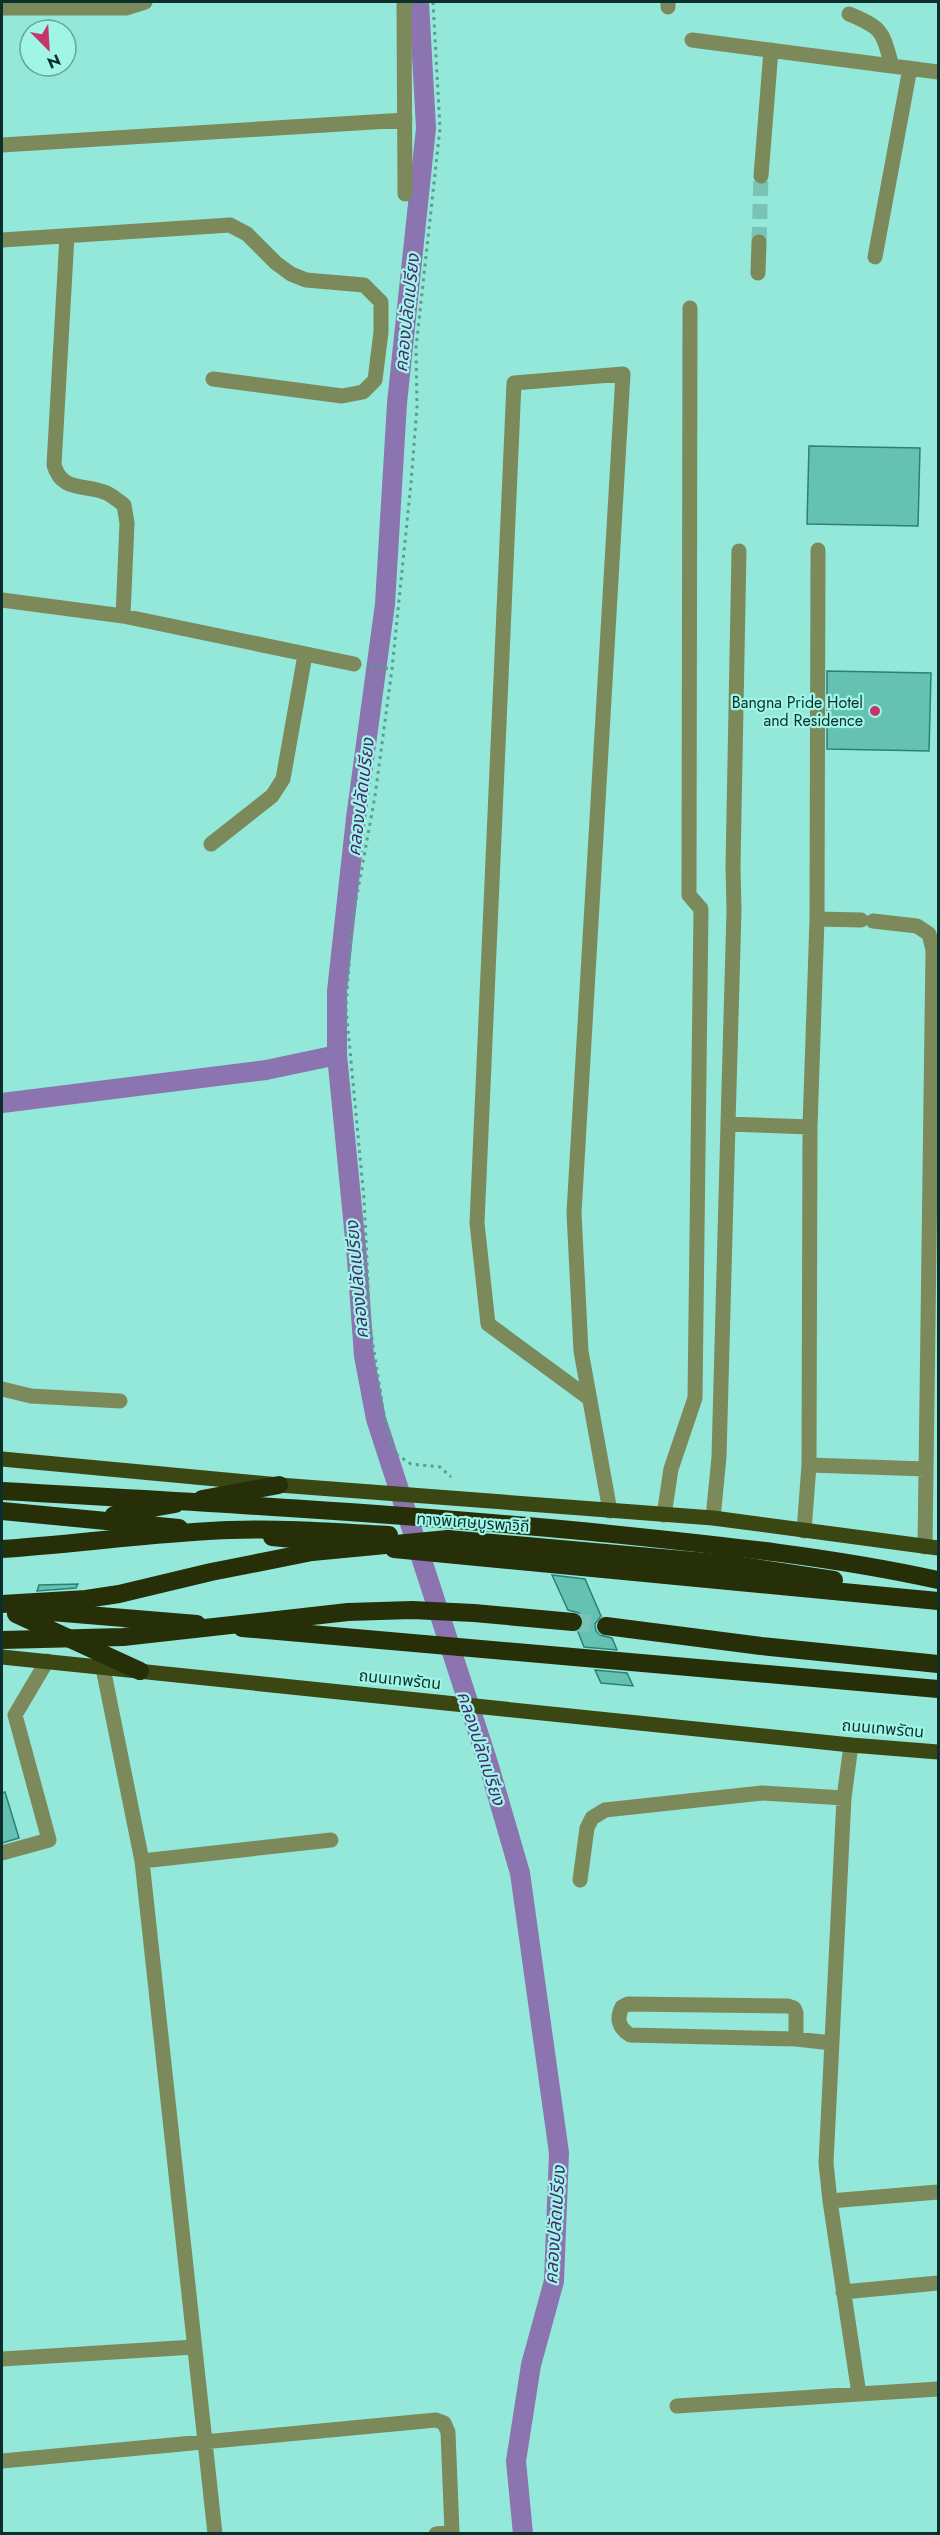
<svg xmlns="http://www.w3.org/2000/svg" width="940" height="2535" font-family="Jost,'Noto Sans Thai',sans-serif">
<rect width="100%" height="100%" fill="#94e8d9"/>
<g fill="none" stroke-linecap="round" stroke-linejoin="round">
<!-- canal -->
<path stroke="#8b74af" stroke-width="20" d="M419,2L426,128L397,403L385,604L356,818L337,991V1055L357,1259L364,1356L376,1419L488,1763L520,1873L559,2153L554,2281L531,2365L516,2461L523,2534
M2,1103L266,1070L337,1055"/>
</g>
<!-- building -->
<path fill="#65c1b2" stroke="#2a8276" stroke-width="1.5" d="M809,446L920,448L918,526L807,524Z
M827,671L931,673L929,751L827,749Z
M552,1575L585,1579L601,1616L595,1624L596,1631L600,1635L612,1638L617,1650L584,1647L578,1632L582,1628L583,1618L579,1613L568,1610Z
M78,1584L76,1588L37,1591L39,1585Z
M595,1670L627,1673L633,1686L601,1683Z
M5,1792L19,1838L2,1843V1793Z"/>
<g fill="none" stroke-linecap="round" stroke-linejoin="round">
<!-- minor-tunnel -->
<path stroke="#79c3b6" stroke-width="15" stroke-dasharray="15 8" stroke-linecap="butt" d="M759,242L761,176"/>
<!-- highway-tunnel -->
<path stroke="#79c3b6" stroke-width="18" stroke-dasharray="18 9" stroke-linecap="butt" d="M573,1622L606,1626"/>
<!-- path -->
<path stroke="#5c9d92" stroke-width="3" stroke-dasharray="3 4.5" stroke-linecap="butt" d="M433,2L440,128L416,348L417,407L411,483L392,669L375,796L352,923L346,1008L364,1199L370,1326L384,1414L391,1444L396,1454L411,1464L440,1467L451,1477
M370,666L392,669"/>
<!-- minor -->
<path stroke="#7c8a5b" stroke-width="15" d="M404,2L405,194
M668,7V2
M2,8H126L145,2
M849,14C884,28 882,32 892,66
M692,40L938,72
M2,145L405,120
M761,176L771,50
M67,236L54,465C62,492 83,484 104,492C111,494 118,501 124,505L127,523L123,616
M2,240L230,225L247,234L276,263L291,274L306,280L364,285L381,302V332L375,380L363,392L342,396L213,379
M875,257L910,68
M758,273L759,242
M2,600L123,616L354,664
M211,844L272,796L283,779L305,655
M817,919L818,550
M873,921L917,926L929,934L933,950L925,1547
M728,1124L734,911L733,866L739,551
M2,1389L31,1396L120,1401
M590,1399L488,1324L477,1223L514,383L623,374L574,1213L581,1351L610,1511
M809,1465L926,1469
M664,1515L671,1469L695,1398L701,909L689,895L690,308
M713,1518L719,1457L728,1124L810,1127L817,919L861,920
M804,1531L809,1465L810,1127
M103,1668L142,1861L215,2534
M851,1745L844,1798L826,2163L830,2201L859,2394L938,2389
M2,1853L49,1840L15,1715L47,1661
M142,1861L331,1840
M580,1880L587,1828L592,1818L605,1810L762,1793L844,1798
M796,2039V2013L794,2008L788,2006L628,2004L622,2007C616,2019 619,2028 630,2035L796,2039L832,2043
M830,2201L938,2192
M843,2292L938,2283
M2,2359L194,2347
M677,2406L859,2394
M2,2461L436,2420L444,2423L448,2432L452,2532L436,2534"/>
<!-- major -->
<path stroke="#3a4712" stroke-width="15" d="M2,1459L279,1485L713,1518L938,1548
M2,1657L851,1745L938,1752"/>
<!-- highway -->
<path stroke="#262f08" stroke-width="18" d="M202,1499L279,1485
M2,1511L179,1528
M114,1515L175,1504
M272,1537L346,1544
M448,1539L729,1564L834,1580
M394,1549L938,1601
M15,1609L197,1624
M16,1614L140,1671
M606,1626L761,1646L938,1664
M242,1628L938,1689"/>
<!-- highway-bridge -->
<path stroke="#262f08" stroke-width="18" d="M2,1491C199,1502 395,1513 592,1532C708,1544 824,1555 938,1580
M2,1549C77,1544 153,1533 229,1530C282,1528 336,1532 389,1535
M2,1604L86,1599L119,1594L211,1572L312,1552L448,1539
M2,1640L123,1637L348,1612L412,1610L474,1613L573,1622"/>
</g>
<!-- markers -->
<circle fill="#c2366b" stroke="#a1f5e6" stroke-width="2" cx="875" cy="711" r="6"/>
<g text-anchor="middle" stroke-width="4.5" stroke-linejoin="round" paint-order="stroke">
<!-- poi labels -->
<g font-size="16" fill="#0b302b" stroke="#a1f5e6" text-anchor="end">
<text x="863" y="708">Bangna Pride Hotel<tspan x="863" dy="18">and Residence</tspan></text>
</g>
<!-- street labels -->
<g font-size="16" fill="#0b302b" stroke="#a1f5e6">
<text transform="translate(473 1522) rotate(4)" y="6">ทางพิเศษบูรพาวิถี</text>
<text transform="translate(400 1679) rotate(6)" y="6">ถนนเทพรัตน</text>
<text transform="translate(883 1728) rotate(5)" y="6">ถนนเทพรัตน</text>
</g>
<!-- water labels -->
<g font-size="18" font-style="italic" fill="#4b2972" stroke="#a1f5e6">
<text transform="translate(407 313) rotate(-84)" y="6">คลองปลัดเปรียง</text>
<text transform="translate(361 797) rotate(-83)" y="6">คลองปลัดเปรียง</text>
<text transform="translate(357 1280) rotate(-95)" y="6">คลองปลัดเปรียง</text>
<text transform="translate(481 1748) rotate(72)" y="6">คลองปลัดเปรียง</text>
<text transform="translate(555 2225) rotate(-86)" y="6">คลองปลัดเปรียง</text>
</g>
</g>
<!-- border -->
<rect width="940" height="2535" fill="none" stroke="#0b302b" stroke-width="6"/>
<!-- north arrow -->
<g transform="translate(48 48) rotate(156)"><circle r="28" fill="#a1f5e6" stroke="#65a69b" stroke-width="1.5"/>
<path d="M0-4.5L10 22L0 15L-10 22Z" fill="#c2366b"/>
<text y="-9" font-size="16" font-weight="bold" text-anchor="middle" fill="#0b302b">N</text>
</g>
</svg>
